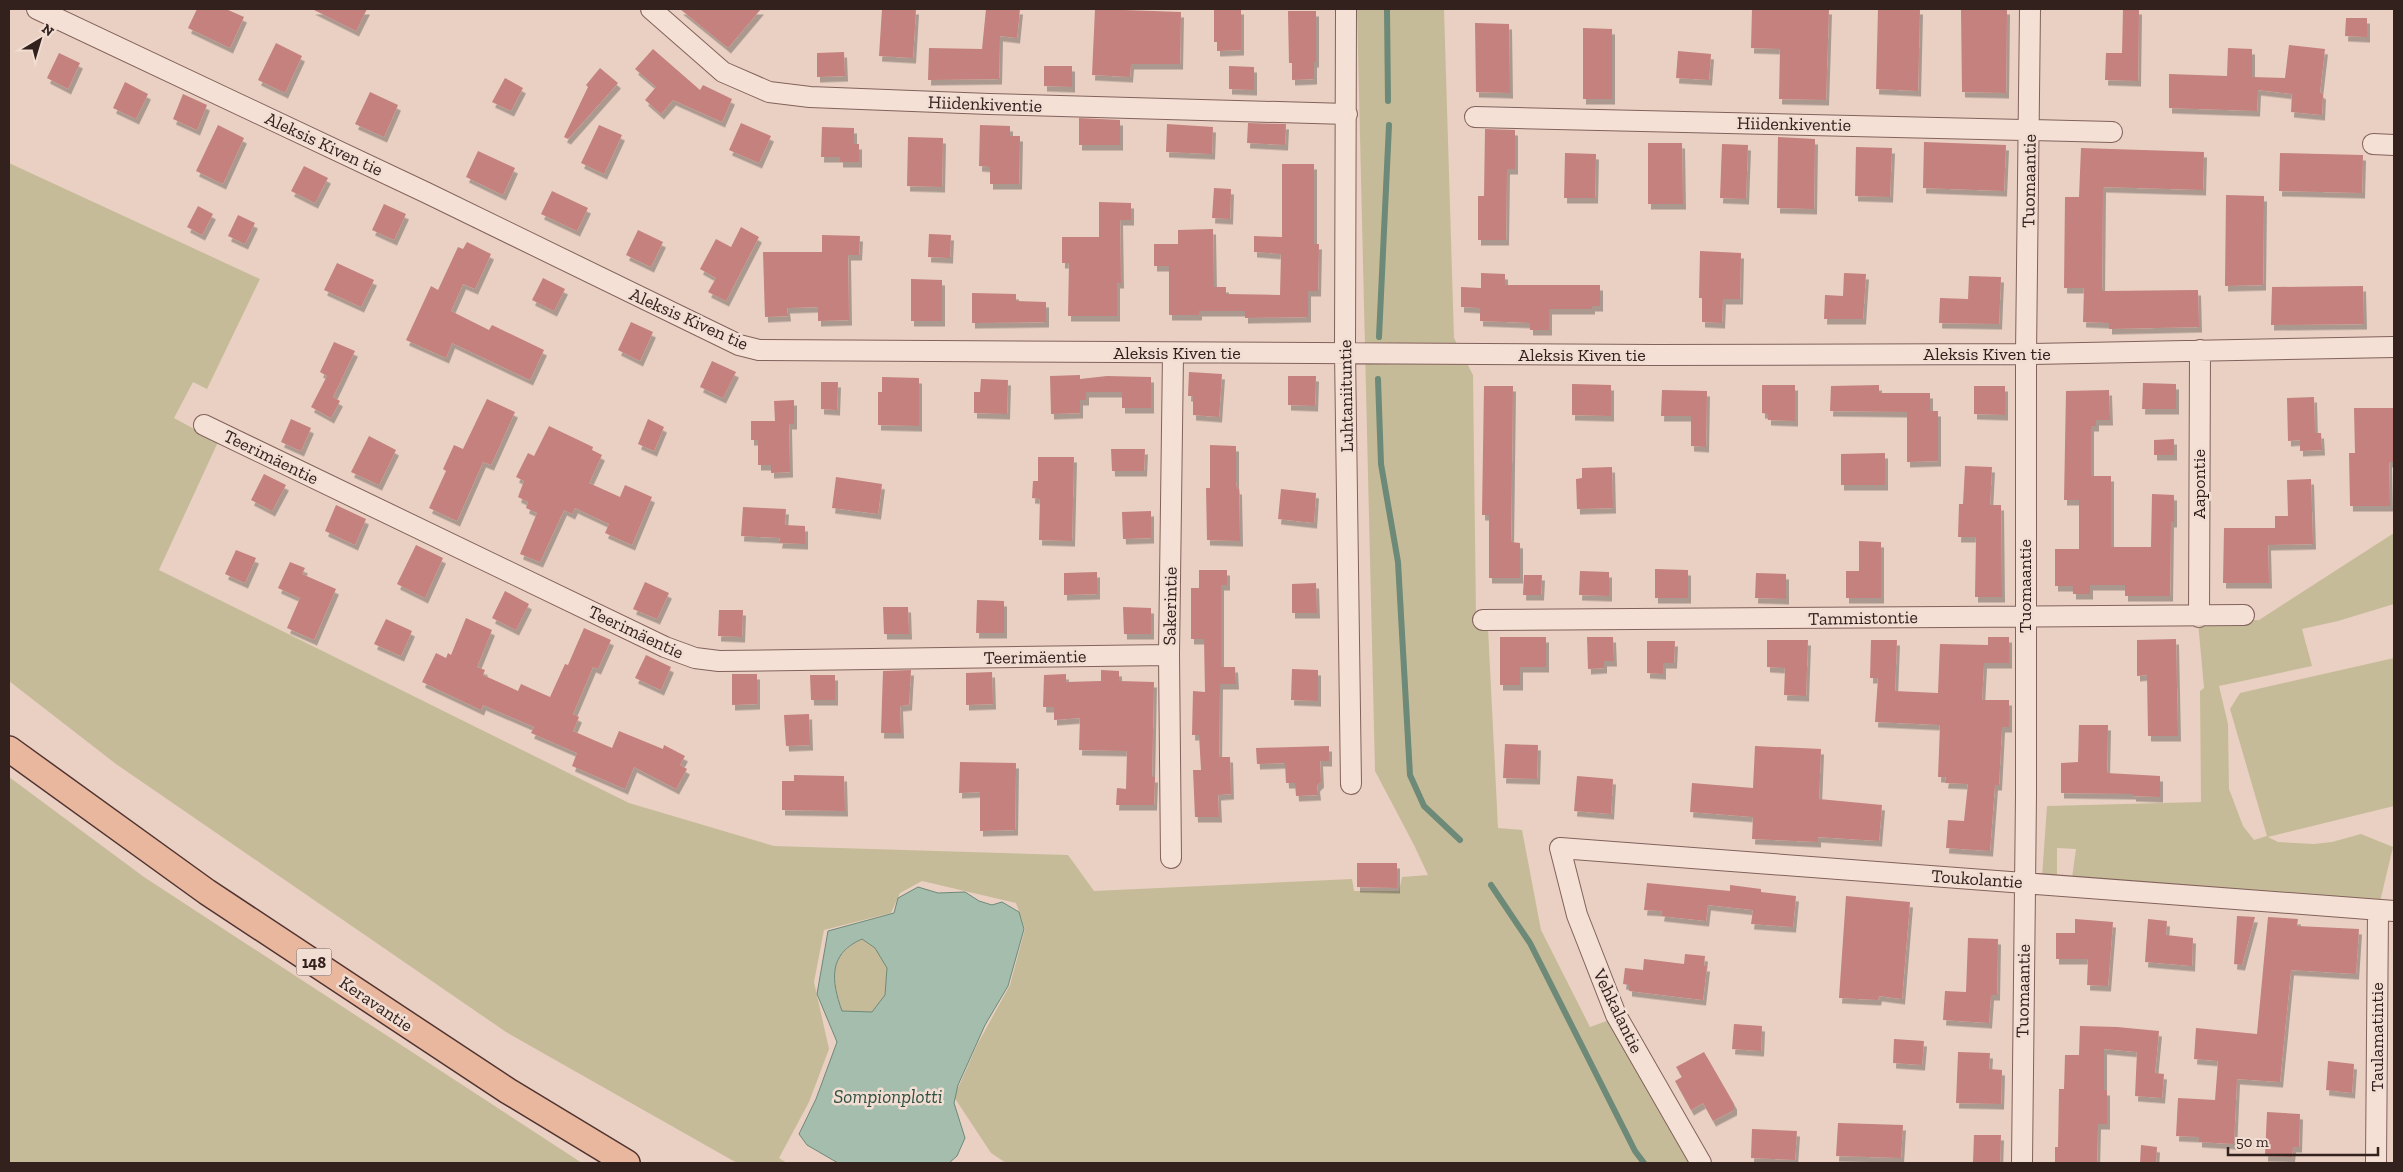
<svg xmlns="http://www.w3.org/2000/svg" width="2403" height="1172" font-family="'Zilla Slab',serif">
<defs>
<filter id="shadow"><feDropShadow dx="3" dy="5.5" stdDeviation="0" flood-color="#0004"/></filter>
</defs>
<rect width="100%" height="100%" fill="#e9d0c3"/>
<!-- green -->
<path fill="#c6bb98" d="M1357,9H1444L1454,338L1473,375L1476,614L1488,628L1498,828L1522,830L1541,930L1590,1027L1615,1018L1695,1163H1006L991,1153L954,1097L977,1045L1010,985L1025,929L1016,903L922,881L900,893L891,913L824,930L814,982L829,1049L809,1102L779,1158L787,1163H737L506,1032L116,764L9,681V163L260,279L207,389L193,382L174,418L218,442L159,570L629,803L774,846L1068,855L1094,891L1352,879L1354,891H1399L1402,877L1428,875L1414,845L1375,771Z
M2394,533V604L2338,621L2302,629L2312,666L2219,686L2228,724L2229,789L2243,826L2254,840L2267,836L2230,709L2240,693L2394,658V806L2268,837L2278,842L2314,844L2332,842L2361,834L2393,847L2378,910L2072,878L2076,849L2057,848V878L2042,877L2047,806L2201,802L2200,691L2204,688L2198,622L2259,620Z
M9,777L144,877L582,1163H9Z
M862,939L875,948L887,968L885,995L872,1012L842,1011C832,978 827,957 862,939Z"/>
<!-- water -->
<path fill="#a5bdad" stroke="#6d8978" fill-rule="evenodd" d="M918,887L938,893L965,892L979,901L992,905L1002,902L1019,912L1024,929L1008,986L985,1025L958,1085L954,1103L965,1138L957,1156L949,1163H838L807,1145L799,1134L816,1099L837,1042L817,994L828,931L894,913L898,898ZM862,939L875,948L887,968L885,995L872,1012L842,1011C831,980 828,954 862,939Z"/>
<g fill="none" stroke-linecap="round" stroke-linejoin="round">
<!-- stream -->
<path stroke="#6d8978" stroke-width="6" d="M1387,9L1388,101
M1379,337L1389,125
M1378,379L1381,464L1398,562L1410,775L1424,806L1460,840
M1491,885L1530,943L1635,1151L1644,1163"/>
</g>
<!-- building -->
<path fill="#c4817d" filter="url(#shadow)" d="M197,9H226L244,17L230,48L188,28Z
M312,9H367L356,31Z
M680,9H761L728,48Z
M882,9H916L913,58L879,56Z
M986,9H1020L1017,38L1000,36L999,79L928,80L929,48L982,49Z
M1095,9L1181,12L1180,64H1131L1130,77L1092,75Z
M1214,9H1241V50L1217,51V42H1214Z
M1752,9H1829L1826,100L1779,99L1780,49L1751,48Z
M1878,9H1920L1918,91L1876,89Z
M1961,9H2007L2006,93L1962,92Z
M2123,9H2139L2138,81L2105,80L2106,53H2122Z
M1288,11H1316V62H1314V79L1292,80V63H1289Z
M2346,18H2367V37L2345,36Z
M1475,23L1509,24L1510,93L1476,92Z
M1583,28L1612,29V99H1583Z
M276,43L302,56L285,93L258,80Z
M2289,45L2325,49L2320,92L2323,94L2322,115L2291,112L2292,94L2258,90L2257,111L2169,108V74L2227,76L2228,48L2252,49V77L2285,78Z
M653,49L700,90L703,85L732,99L722,122L673,100L661,114L645,100L656,87L635,69Z
M1678,51L1711,54L1709,80L1676,78Z
M844,52L845,76L817,77V53Z
M59,53L80,63L68,89L47,78Z
M1044,66H1072V87L1044,86Z
M1229,66L1254,67V90L1229,89Z
M600,68L618,83L568,139L564,137L588,87L586,85Z
M505,78L523,88L511,111L492,102Z
M125,82L148,94L136,119L113,108Z
M370,92L398,105L384,137L355,124Z
M183,94L207,105L197,130L173,119Z
M1079,118L1120,120V145H1079Z
M741,123L771,136L759,163L729,150Z
M1248,123L1286,124L1285,145L1247,143Z
M1167,124L1213,127L1212,154L1166,152Z
M218,125L244,138L223,184L196,171Z
M599,125L622,135L604,174L581,163Z
M980,125L1010,126V136H1020L1019,184H990V167L979,166Z
M822,127L854,128V144H859V162H840V157H821Z
M1485,129L1515,130V169H1507L1506,240H1478V196H1484Z
M908,137L943,138L942,187L907,186Z
M1778,137L1815,139L1814,209L1777,208Z
M1924,142L2006,145L2004,191L1923,188Z
M1648,143H1682L1683,204H1648Z
M1722,144L1748,145L1746,199L1720,198Z
M1856,147L1892,148L1890,197L1855,196Z
M2081,148L2204,152L2203,190L2103,187L2102,291L2198,290L2199,327L2109,329V323L2083,322L2084,288H2064L2065,197H2079Z
M478,151L515,168L503,195L466,177Z
M1565,153L1596,154L1595,198H1564Z
M2280,153L2363,155L2362,193L2279,191Z
M1282,164H1314V244H1319L1318,291H1308V317L1245,318V311H1199V315H1169V266H1154V244H1178V230L1213,229L1214,287H1226V294L1280,295L1281,254L1254,252V236L1282,237Z
M304,166L328,178L315,203L291,191Z
M1214,188L1231,189L1230,219L1212,218Z
M552,191L588,208L577,231L541,214Z
M2226,195L2264,196L2263,285L2225,286Z
M1099,202L1131,203V220H1120L1121,283H1117V316H1068L1069,263H1062V237H1099Z
M384,204L406,214L394,240L372,230Z
M198,206L213,214L202,235L187,227Z
M238,215L255,223L245,244L228,236Z
M741,227L759,237L726,301L708,292L716,278L700,269L716,239L731,247Z
M638,230L663,242L651,267L626,255Z
M929,234L951,235L950,258L928,257Z
M822,235L860,236L859,255H848L849,320L818,321V307L787,308L788,316L765,317L763,252H822Z
M467,242L491,254L475,289L463,284L451,311L489,330L492,325L544,350L530,380L452,343L446,358L406,340L431,286L438,290L458,247L463,249Z
M1700,251L1741,253L1740,299H1723L1722,323L1702,322V298H1699Z
M337,263L374,280L361,307L324,290Z
M1481,273L1505,274V285H1600V306H1592V309H1549V330H1530V323L1480,321V308L1461,307V287L1481,288Z
M1844,273L1866,274L1863,319H1824L1825,295L1843,296Z
M1969,276L2001,277L1999,324L1939,323L1940,298L1968,299Z
M543,278L565,289L554,311L532,300Z
M911,279L942,280V321H911Z
M2363,286L2364,324L2271,325L2272,287Z
M972,293L1016,294V301L1046,302V322L972,323Z
M631,322L653,332L640,361L618,350Z
M334,342L355,351L333,397L340,401L331,418L311,407L327,376L320,372Z
M712,361L736,372L723,398L700,387Z
M1189,372L1222,374L1219,417L1193,415V396H1188Z
M1080,375V379L1107,376L1151,377V408H1122V392H1086V400H1080V413L1051,414L1050,376Z
M1288,376H1316L1315,406L1288,405Z
M882,377L919,378V426L878,425V392H882Z
M981,379L1008,380L1007,414L974,413V392H980Z
M821,382H838L837,410L821,409Z
M2143,383L2176,384V409H2142Z
M1572,384L1611,385V416L1572,415Z
M1762,385H1795V421L1768,420V414L1762,413Z
M1879,385V393H1930V411H1938V461L1907,462V412L1830,411L1831,386Z
M1484,386H1513L1511,542L1520,543V578H1489V515H1482Z
M1974,386H2005V415L1974,414Z
M1662,390L1707,391L1706,447L1691,446V416H1661Z
M2109,390L2110,420H2096V426H2091V476H2111V547H2151L2152,494L2174,495V522H2171L2170,596H2125V585H2090V594H2073V586H2055V549H2079V500H2064L2066,391Z
M2314,397L2315,433H2321L2322,450L2300,451V440L2288,441L2287,398Z
M487,399L515,412L491,465L483,462L457,521L429,508L446,471L443,469L454,445L463,449Z
M794,400V424H789L790,472L771,473V465H758V440H751V421H775L774,401Z
M2354,408H2394V462H2389L2390,506H2350L2349,453H2355Z
M291,419L311,428L301,451L281,442Z
M648,419L664,427L654,451L638,444Z
M549,426L593,447L592,450L602,455L589,483L620,497L625,485L652,497L632,545L605,533L609,524L575,508L572,514L564,510L540,562L520,554L537,513L526,508L528,502L518,497L524,481L516,477L528,453L534,456Z
M369,436L396,450L379,485L351,472Z
M2174,439V455H2154V440Z
M1210,445L1236,446V482L1237,489H1239L1240,541L1207,540L1206,488H1210Z
M1111,449H1145L1144,471H1112Z
M1885,453V485H1841V454Z
M1038,457H1074L1072,541L1039,540L1040,499L1032,498L1033,481H1038Z
M1965,466L1992,467L1990,505H2001L2002,597H1975L1976,537H1958L1959,504H1963Z
M1612,467L1613,508L1577,509L1576,479L1582,478V468Z
M264,474L286,485L272,511L251,500Z
M836,477L882,484L878,514L832,508Z
M2311,479L2313,544L2268,545L2269,583H2223L2224,528H2275V516H2288L2287,480Z
M1281,489L1316,493L1314,523L1278,519Z
M336,505L366,519L355,545L325,531Z
M743,507L786,509L785,525L805,526V544L779,543L780,538L741,536Z
M1151,511V538L1123,539L1122,512Z
M1859,541L1881,542V598H1846V571H1859Z
M416,545L443,558L425,598L397,584Z
M236,550L256,558L245,583L225,574Z
M290,562L305,568L302,574L336,589L314,640L287,628L300,598L278,588Z
M1655,569L1688,570V598H1655Z
M1199,570H1227V585H1221V667H1235L1236,684H1220L1219,757H1230L1231,794L1218,795L1219,817H1195L1193,770H1201L1199,735H1192L1193,691L1205,692L1204,639H1191V588H1199Z
M1580,571L1609,572V596L1579,595Z
M1097,572V594L1064,595V573Z
M1756,573L1786,574V599L1755,598Z
M1524,575H1542L1541,595H1523Z
M645,582L669,593L657,619L633,609Z
M1316,583L1317,613H1292V584Z
M505,591L529,604L516,630L492,618Z
M977,600L1004,601V633H976Z
M883,607H908L909,634H884Z
M1123,607L1151,608V634H1124Z
M719,610H743L742,637L718,636Z
M466,618L492,630L477,667L485,670L483,675L518,691L521,684L550,697L565,664L568,665L584,628L611,640L598,669L593,667L573,714L579,717L573,731L612,748L619,731L663,749L664,745L685,756L680,765L687,769L676,789L634,767L625,789L572,766L577,753L531,733L534,727L483,705L481,710L422,682L436,653L446,658L448,653L451,655Z
M386,619L412,631L401,656L374,644Z
M1500,637H1546V667H1520V685H1500Z
M1587,637H1613L1614,661H1604V668L1588,669Z
M1988,637H2009V663H1984L1982,700H2009V727H2002L1999,785H1995L1990,851L1946,848L1948,820L1964,821L1968,784L1945,783L1946,777H1938L1940,725L1875,722L1878,678H1870L1871,640H1897L1895,691L1938,693L1940,644L1988,645Z
M2176,639L2178,736H2148L2147,675L2137,676V640Z
M1767,640H1808L1806,696L1784,695L1785,668L1767,667Z
M1647,641H1675L1674,663H1663V674L1647,673Z
M646,655L671,667L661,690L635,678Z
M1292,669L1318,670V701L1291,700Z
M911,670L909,705L900,706L901,733H881L883,671Z
M1101,670L1119,671V681L1154,682L1152,777H1155L1154,805H1116L1117,788L1126,789L1127,751L1079,750L1080,718L1054,720V707H1043L1044,675L1066,674V682L1101,681Z
M992,672L993,704L966,705V673Z
M732,674H757V704L732,705Z
M810,675H835V700H811Z
M809,714L810,745L786,746L784,715Z
M2079,725H2108L2107,773L2160,776V797L2133,796V794L2061,793V763L2078,762Z
M1505,744L1538,745L1537,779L1503,778Z
M1329,746V761H1320L1321,782L1317,786L1318,795L1296,796L1295,783H1286L1285,763L1257,764L1256,748Z
M1755,746L1821,749L1819,799L1882,805L1879,841L1818,837V842L1752,839L1753,817L1690,812L1692,783L1753,788Z
M960,762L1016,763L1015,830L980,831V792L959,793Z
M794,775L844,776L845,811L782,810V781H794Z
M1577,776L1613,779L1611,814L1574,811Z
M1357,863H1397V888L1357,887Z
M1647,883L1730,891V885L1761,889V892L1796,896L1793,927L1751,924L1753,910L1708,905L1706,921L1661,916L1662,911L1644,910Z
M1846,896L1910,902L1902,999L1879,996L1878,1000L1839,998Z
M2237,916L2255,917L2242,965L2234,964Z
M2268,917L2298,919L2297,926L2359,929L2356,974L2291,970L2280,1082L2237,1079L2234,1144L2199,1142V1137L2176,1136L2178,1098L2215,1100L2218,1061L2194,1059L2196,1028L2257,1034Z
M2075,919L2113,922L2108,986L2087,985L2088,959H2056V933H2075Z
M2148,919L2167,921L2166,935L2193,938L2192,966L2145,962Z
M1968,938L1998,939L1997,995H1991L1989,1023L1943,1020L1945,991L1966,992Z
M1685,954L1705,956L1704,966H1707L1703,1000L1629,991V985L1623,984L1625,968L1643,970L1644,959L1684,964Z
M1734,1024L1762,1026L1761,1051L1732,1049Z
M2080,1026L2117,1027L2159,1031L2155,1073L2164,1074L2162,1098L2135,1096L2137,1052L2104,1049V1090H2107V1124H2098L2097,1163H2055V1147H2058L2059,1089H2064L2065,1055H2079Z
M1894,1039L1924,1041L1922,1065L1893,1063Z
M1704,1052L1734,1104V1110L1713,1121L1703,1103L1691,1110L1675,1081L1682,1077L1676,1067Z
M1958,1052L1990,1053L1989,1069L2002,1070L2001,1104L1956,1103Z
M2328,1061L2354,1064L2352,1093L2326,1090Z
M2267,1112L2300,1114L2299,1147H2293L2292,1157L2265,1156Z
M1838,1123L1903,1125L1901,1158L1836,1156Z
M1752,1129L1797,1131L1795,1160L1751,1158Z
M1974,1135H2001L2000,1163H1973Z
M2141,1145L2157,1147L2156,1163H2140Z"/>
<g fill="none" stroke-linecap="round" stroke-linejoin="round">
<defs>
<path id="minor" d="M37,9L427,193L739,345L759,350L1655,355L2026,354L2394,347
M651,9L723,72L769,92L810,97L989,104L1347,114
M1346,9L1345,352L1351,784
M1475,117L2112,132
M2373,144L2394,145
M204,425L665,647L695,658L719,661L1169,655
M2199,617L2200,350
M1483,620L2244,615
M1171,858L1169,655L1173,354
M1701,1163L1616,1015L1577,915L1560,848L2394,911
M2022,1163L2026,795V354L2030,9
M2376,1163L2378,910"/>
<path id="major" d="M9,749L207,892L508,1091L627,1163"/>
</defs>
<!-- minor casing -->
<use href="#minor" stroke="#82625c" stroke-width="22"/>
<!-- major casing -->
<use href="#major" stroke="#503330" stroke-width="28"/>
<!-- minor -->
<use href="#minor" stroke="#f5e0d5" stroke-width="20"/>
<!-- major -->
<use href="#major" stroke="#e9b79e" stroke-width="25"/>
</g>
<g text-anchor="middle" stroke-width="5" stroke-linejoin="round" paint-order="stroke">
<!-- shield labels -->
<rect fill="#f1ddd2" stroke="#6c5954" stroke-width="1" x="296.5" y="948.5" width="35" height="27" rx="4"/>
<g font-size="16" font-weight="bold" fill="#33211e">
<text x="314" y="968">148</text>
</g>
<!-- street labels -->
<g font-size="18" fill="#33211e" stroke="#f1ddd2">
<text transform="translate(985 104) rotate(2)" y="6">Hiidenkiventie</text>
<text transform="translate(1794 124) rotate(1)" y="6">Hiidenkiventie</text>
<text transform="translate(324 144) rotate(25)" y="6">Aleksis Kiven tie</text>
<text transform="translate(2029 181) rotate(-89)" y="6">Tuomaantie</text>
<text transform="translate(689 319) rotate(24)" y="6">Aleksis Kiven tie</text>
<text x="1177" y="359">Aleksis Kiven tie</text>
<text x="1987" y="360">Aleksis Kiven tie</text>
<text x="1582" y="361">Aleksis Kiven tie</text>
<text transform="translate(1346 396) rotate(-91)" y="6">Luhtaniituntie</text>
<text transform="translate(271 457) rotate(26)" y="6">Teerimäentie</text>
<text transform="translate(2199 484) rotate(-90)" y="6">Aapontie</text>
<text transform="translate(2025 586) rotate(-90)" y="6">Tuomaantie</text>
<text transform="translate(1170 606) rotate(-89)" y="6">Sakerintie</text>
<text transform="translate(1863 618) rotate(-1)" y="6">Tammistontie</text>
<text transform="translate(636 632) rotate(25)" y="6">Teerimäentie</text>
<text transform="translate(1035 657) rotate(-1)" y="6">Teerimäentie</text>
<text transform="translate(1977 879) rotate(4)" y="6">Toukolantie</text>
<text transform="translate(2023 991) rotate(-89)" y="6">Tuomaantie</text>
<text transform="translate(376 1004) rotate(34)" y="6">Keravantie</text>
<text transform="translate(1618 1011) rotate(64)" y="6">Vehkalantie</text>
<text transform="translate(2377 1037) rotate(-90)" y="6">Taulamatintie</text>
</g>
<!-- water labels -->
<g font-size="19" font-style="italic" fill="#2f5143" stroke="#f1ddd2">
<text x="888" y="1103">Sompionplotti</text>
</g>
</g>
<!-- border -->
<rect width="2403" height="1172" fill="none" stroke="#33211e" stroke-width="20"/>
<!-- north arrow -->
<g transform="translate(40 40) rotate(38)" stroke="#f1ddd2" stroke-width="4" paint-order="stroke">
<path d="M0-4L9 19L0 12L-9 19Z" fill="#33211e"/>
<text y="-8" font-size="14" font-weight="bold" text-anchor="middle" fill="#33211e">N</text>
</g>
<!-- scale -->
<path d="M2228 1147v8h150v-8" fill="none" stroke="#33211e" stroke-width="2.5"/>
<text x="2236" y="1147" font-size="15" fill="#33211e" stroke="#f1ddd2" stroke-width="4" paint-order="stroke">50 m</text>
</svg>
